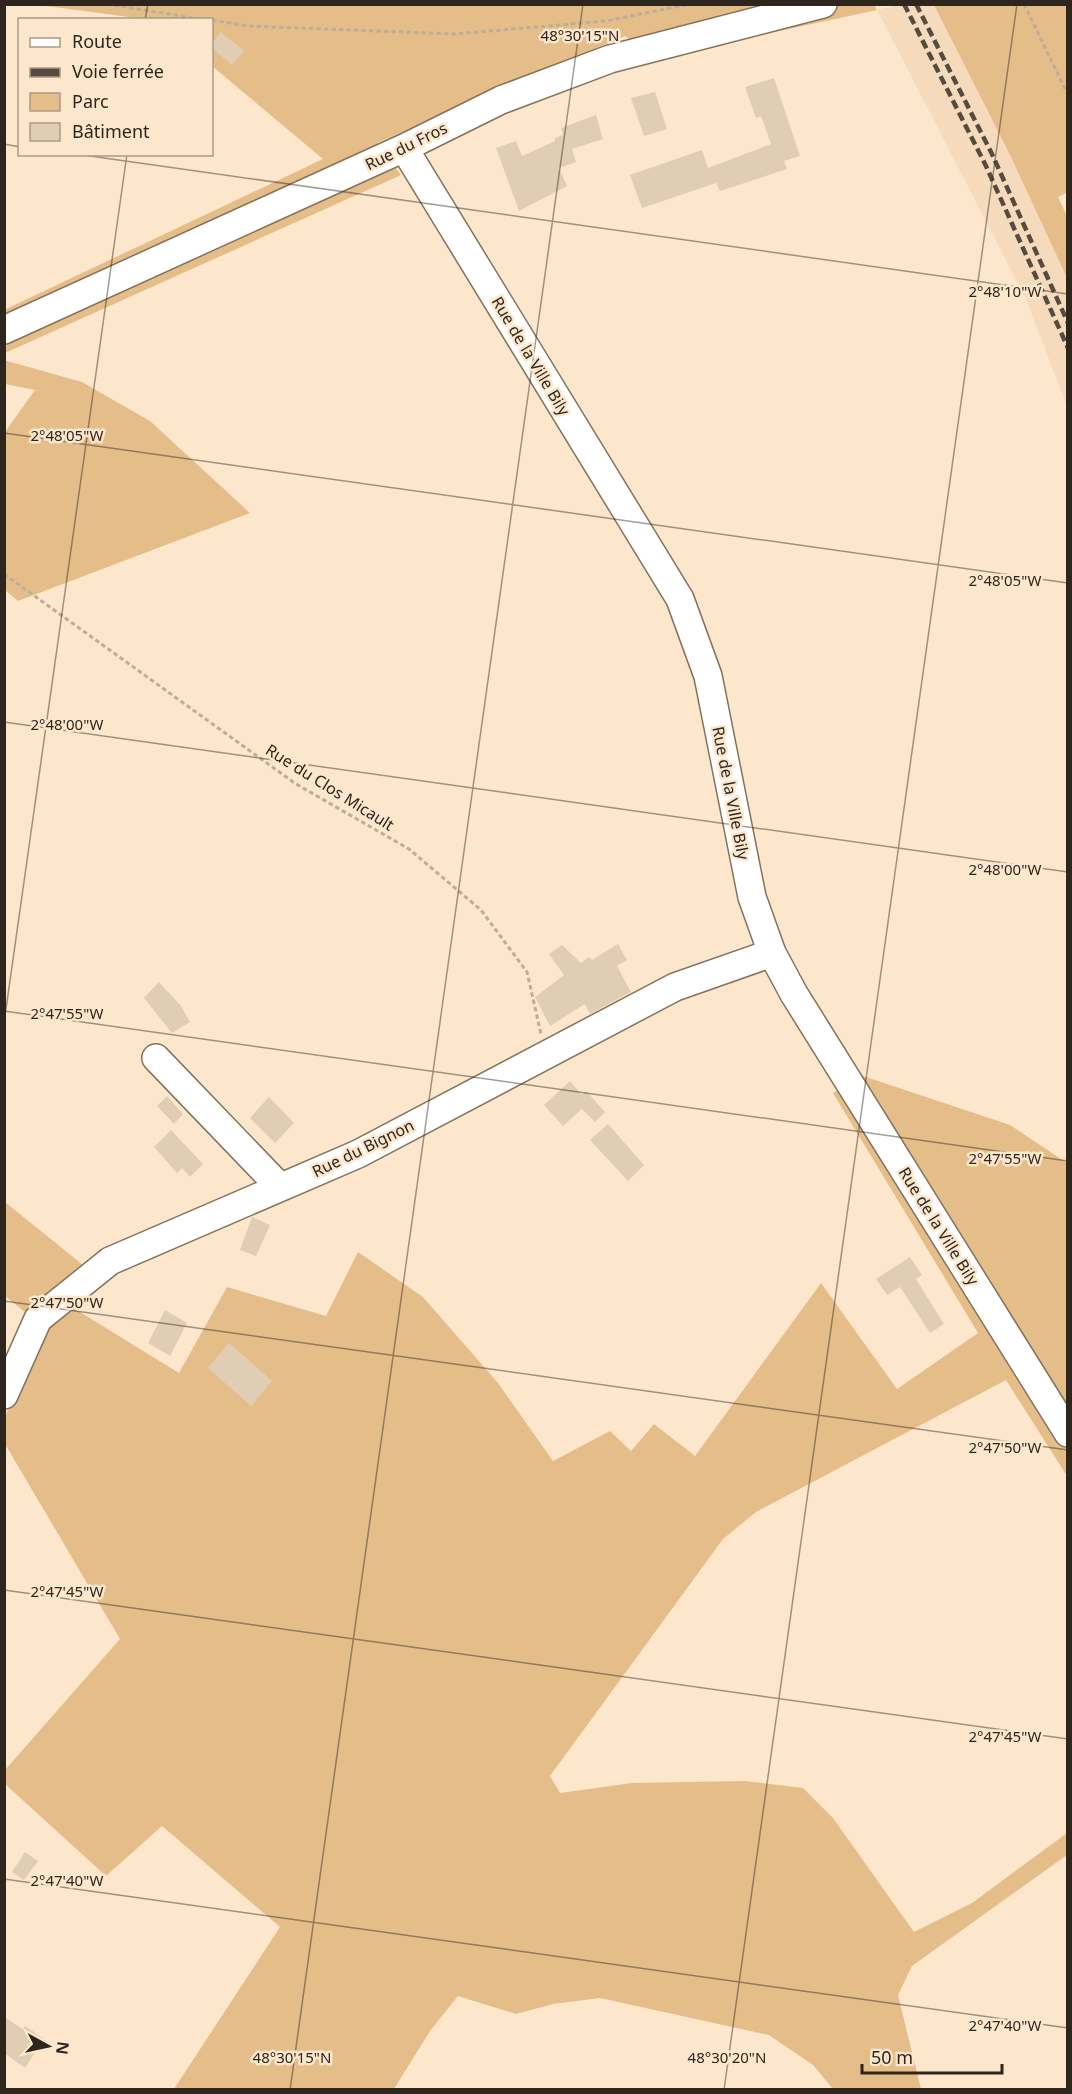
<svg xmlns="http://www.w3.org/2000/svg" width="1072" height="2094" font-family="'Noto Sans',sans-serif">
<rect width="100%" height="100%" fill="#fce7cd"/>
<!-- built -->
<path fill="#f5dbbb" d="M897,5H934L1012,159L1067,278V407L1026,299L877,10Z"/>
<!-- green -->
<path fill="#e5bd89" d="M874,4L877,10L655,58L625,36L377,143L401,175L5,353L4,310L323,159L212,66V20L144,19L39,5Z
M934,5H1067L1068,192L1058,197L1067,216V278L1012,159Z
M4,360L82,382L150,421L250,513L18,601L5,590V432L35,390L5,384Z
M863,1076L1010,1125L1067,1163V1476L1006,1380L756,1512L723,1539L550,1776L560,1793L632,1783L745,1781L803,1788L833,1818L914,1932L972,1903L1067,1833V1855L912,1966L898,1995L921,2089H833L813,2065L769,2035L600,1998L553,2004L516,2014L458,1996L430,2031L394,2089H174L280,1927L162,1826L106,1876L5,1784V1770L120,1639L5,1444V1417L38,1343L26,1313L5,1296V1202L104,1282L75,1309L179,1373L227,1287L326,1316L358,1252L423,1297L498,1383L553,1461L610,1431L631,1451L654,1424L695,1456L821,1283L897,1389L978,1333L833,1093Z"/>
<!-- building -->
<path fill="#e1cdb3" d="M221,32L244,51L232,65L212,48V43Z
M774,78L800,156L784,161L787,169L760,178L720,191L716,183L642,208L630,175L702,150L708,168L771,144L761,116L756,118L745,87Z
M655,92L667,129L644,136L631,98Z
M596,115L603,139L572,149L576,162L559,168L567,186L519,211L496,148L516,141L522,156L555,141V138L563,135L561,128Z
M618,944L627,960L617,966L631,992L590,1014L585,1004L550,1026L535,997L564,975L549,954L562,945L581,963L589,957L592,960Z
M159,982L181,1006L190,1022L172,1033L144,998Z
M570,1081L582,1095L586,1091L605,1112L595,1122L582,1109L563,1126L544,1105Z
M167,1096L183,1114L174,1124L157,1106Z
M269,1097L294,1123L275,1143L250,1118Z
M608,1124L644,1165L628,1181L590,1140Z
M171,1130L203,1164L190,1177L182,1168L177,1173L154,1147Z
M252,1217L270,1225L256,1256L240,1250Z
M910,1257L922,1275L916,1279L944,1324L930,1333L900,1287L887,1295L876,1279Z
M165,1310L187,1323L170,1356L148,1343Z
M229,1343L272,1381L251,1406L208,1368Z
M25,1852L38,1861L24,1880L12,1872Z
M4,2017L23,2029L25,2026L44,2039L25,2068L4,2053Z"/>
<g fill="none" stroke-linecap="round" stroke-linejoin="round">
<defs>
<path id="minor" d="M404,148L680,599L708,676L752,897L772,953L794,994L1068,1433
M4,330L404,148L501,100L610,59L823,4
M156,1058L280,1187
M4,1395L38,1319L110,1261L358,1154L675,987L772,953"/>
</defs>
<!-- minor casing -->
<use href="#minor" stroke="#85725b" stroke-width="30"/>
<!-- path -->
<path stroke="#bead98" stroke-width="3" stroke-dasharray="4.5 3" stroke-linecap="butt" d="M107,4L206,20
M1024,4L1068,95
M212,20L248,26L454,34L606,21L690,4
M4,574L296,784L409,849L481,910L527,972L541,1034"/>
<!-- minor -->
<use href="#minor" stroke="#fff" stroke-width="27"/>
<!-- rail -->
<path stroke="#554b3e" stroke-width="4.5" stroke-dasharray="9 4.5" stroke-linecap="butt" d="M904,4L986,166L1068,348
M916,4L992,154L1068,323"/>
</g>
<!-- ticks -->
<path fill="none" stroke="#2e261d" stroke-width="1.5" stroke-opacity="0.45" d="M1066,4L1068,5M145,20L148,4M4,144L20,147M76,154L1068,294M4,433L1068,583M4,722L1068,872M4,1011L1068,1161M4,1023L127,154M4,1301L1068,1450M4,1590L1068,1739M4,1879L1068,2028M290,2090L583,4M724,2090L1017,4"/>
<g text-anchor="middle" stroke-width="5" stroke-linejoin="round" paint-order="stroke">
<!-- street labels -->
<g font-size="16" fill="#2e261d" stroke="#fce7cd">
<text transform="translate(406 146) rotate(-26)" y="6">Rue du Fros</text>
<text transform="translate(531 356) rotate(59)" y="6">Rue de la Ville Bily</text>
<text transform="translate(330 787) rotate(32)" y="6">Rue du Clos Micault</text>
<text transform="translate(731 793) rotate(79)" y="6">Rue de la Ville Bily</text>
<text transform="translate(363 1148) rotate(-26)" y="6">Rue du Bignon</text>
<text transform="translate(939 1226) rotate(58)" y="6">Rue de la Ville Bily</text>
</g>
</g>
<g font-size="15" text-anchor="middle" fill="#2e261d" stroke="#fce7cd" stroke-width="5" stroke-linejoin="round" paint-order="stroke">
<text x="580" y="41">48°30'15"N</text>
<text x="1005" y="297">2°48'10"W</text>
<text x="67" y="441">2°48'05"W</text>
<text x="1005" y="586">2°48'05"W</text>
<text x="67" y="730">2°48'00"W</text>
<text x="1005" y="875">2°48'00"W</text>
<text x="67" y="1019">2°47'55"W</text>
<text x="1005" y="1164">2°47'55"W</text>
<text x="67" y="1308">2°47'50"W</text>
<text x="1005" y="1453">2°47'50"W</text>
<text x="67" y="1597">2°47'45"W</text>
<text x="1005" y="1742">2°47'45"W</text>
<text x="67" y="1886">2°47'40"W</text>
<text x="1005" y="2031">2°47'40"W</text>
<text x="292" y="2063">48°30'15"N</text>
<text x="727" y="2063">48°30'20"N</text>
</g>
<!-- border -->
<rect width="1072" height="2094" fill="none" stroke="#2e261d" stroke-width="12"/>
<!-- legend -->
<rect x="18" y="18" width="195" height="138" fill="#fce7cd" stroke="#aa9a87" stroke-width="1.5"/>
<rect x="30" y="38" width="30" height="9" fill="#ffffff" stroke="#aa9a87" stroke-width="1.5"/>
<text x="72" y="48" font-size="18" fill="#2e261d">Route</text>
<rect x="30" y="68" width="30" height="9" fill="#554b3e" stroke="#aa9a87" stroke-width="1.5"/>
<text x="72" y="78" font-size="18" fill="#2e261d">Voie ferrée</text>
<rect x="30" y="93" width="30" height="18" fill="#e5bd89" stroke="#aa9a87" stroke-width="1.5"/>
<text x="72" y="108" font-size="18" fill="#2e261d">Parc</text>
<rect x="30" y="123" width="30" height="18" fill="#e1cdb3" stroke="#aa9a87" stroke-width="1.5"/>
<text x="72" y="138" font-size="18" fill="#2e261d">Bâtiment</text>
<!-- north arrow -->
<g transform="translate(48 2046) rotate(98)" stroke="#fce7cd" stroke-width="4.5" paint-order="stroke">
<path d="M0-4.5L10 22L0 15L-10 22Z" fill="#2e261d"/>
<text y="-9" font-size="16" font-weight="bold" text-anchor="middle" fill="#2e261d">N</text>
</g>
<!-- scale -->
<path d="M862 2064v9h140v-9" fill="none" stroke="#2e261d" stroke-width="3"/>
<text x="871" y="2064" font-size="18" fill="#2e261d" stroke="#fce7cd" stroke-width="4.5" paint-order="stroke">50 m</text>
</svg>
